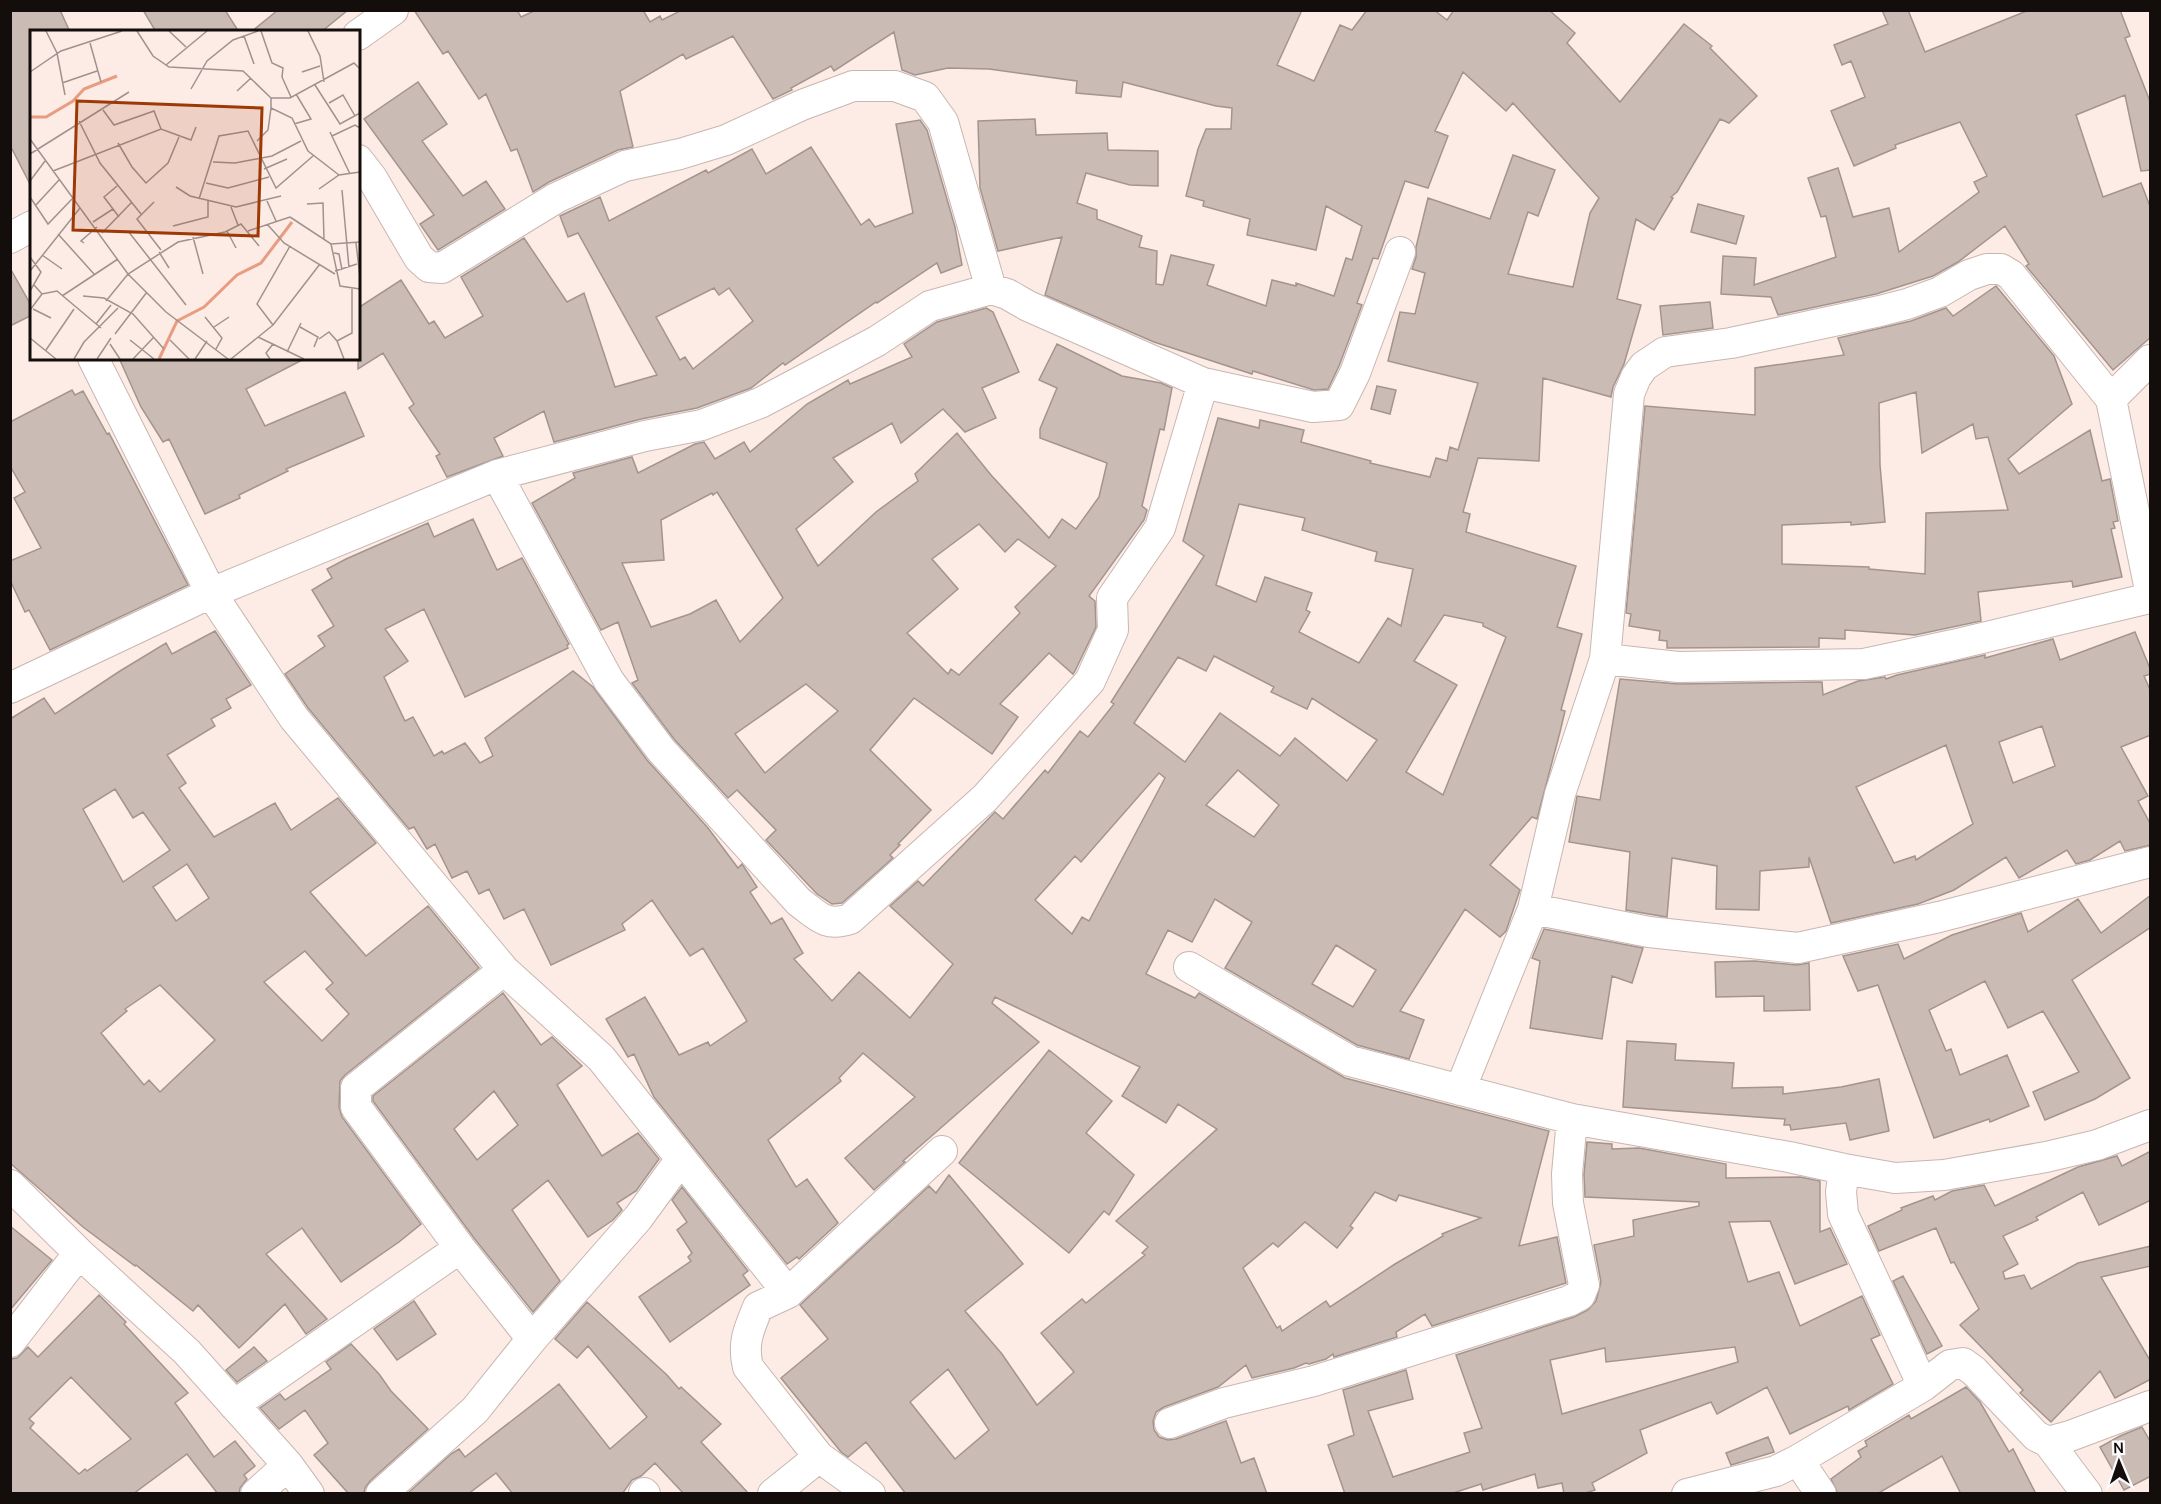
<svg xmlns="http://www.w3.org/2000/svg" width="2161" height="1504" font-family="Karla,sans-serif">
<rect width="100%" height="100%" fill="#fdebe5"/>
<!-- building -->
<path fill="#cbbbb5" stroke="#a4948e" stroke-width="1.5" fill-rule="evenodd" d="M10,10H60L70,32H32V188L10,145Z
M143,10H225L239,32H156Z
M278,10H348L321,32H251Z
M414,10H517L521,17L536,10H643L650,22L660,16L662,20L682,10H1302L1277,65L1314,81L1340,25L1352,30L1367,10H1434L1447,20L1454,10H1549L1575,33L1567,43L1620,102L1684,24L1712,46L1710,48L1757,96L1729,123L1720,119L1677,192L1671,197L1673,198L1654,230L1636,219L1617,299L1641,305L1624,364L1613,387L1611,397L1543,378L1539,461L1478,458L1463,512L1470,514L1466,532L1576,566L1557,627L1582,634L1561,710L1565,711L1560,732L1537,819L1532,817L1490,865L1520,890L1506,931L1500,937L1465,909L1400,1011L1424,1020L1409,1059L1357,1045L1225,968L1252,922L1215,899L1192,942L1168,930L1146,974L1195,998L1199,993L1345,1078L1549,1131L1519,1246L1557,1237L1566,1283L1432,1326L1425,1314L1396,1332L1397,1337L1334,1357L1333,1354L1326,1359L1309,1364L1306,1363L1294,1368L1252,1378L1246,1365L1218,1387L1164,1407L1156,1412L1153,1421L1154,1430L1159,1437L1168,1440L1176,1439L1226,1421L1241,1463L1254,1458L1267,1494H906L866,1442L848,1457L841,1452L781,1378L828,1339L800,1305L929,1186L936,1193L949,1175L1023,1264L965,1311L1002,1354L1037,1405L1074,1372L1041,1333L1082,1299L1086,1303L1145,1255L1142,1253L1148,1247L1116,1221L1217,1129L1178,1104L1166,1123L1122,1096L1140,1067L995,997L992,1003L1039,1042L903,1161L905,1162L874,1190L845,1158L915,1097L863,1053L839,1078L841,1081L768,1140L796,1187L807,1179L838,1223L799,1259L797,1257L787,1264L654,1097L634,1054L628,1057L606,1019L645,997L679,1055L708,1042L710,1046L747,1021L703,948L690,956L652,900L622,924L625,930L551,965L524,909L504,919L489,889L479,894L467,871L452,878L435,844L427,849L414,827L409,829L308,708L285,674L325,646L318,636L334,626L312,590L332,578L327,569L346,559L428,523L434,537L473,519L497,570L522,558L569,644L567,645L568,648L465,697L424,609L385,629L408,661L384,677L405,721L413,717L434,756L442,751L444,754L465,743L480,763L493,756L485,738L573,671L593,687L647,760L708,828L738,868L742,864L744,867L757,887L750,892L771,924L782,918L803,953L794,959L832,1001L859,972L910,1018L953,964L890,906L918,881L923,886L995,812L1003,819L1045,770L1048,773L1080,731L1088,737L1114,704L1111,702L1204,556L1183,541L1218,418L1259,428L1260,420L1304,430L1301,442L1371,461L1370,463L1430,477L1436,458L1447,461L1450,447L1458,450L1478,383L1388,361L1400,312L1415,314L1425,273L1412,269L1416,257V247L1428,198L1490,219L1513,155L1555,170L1538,216L1528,212L1508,274L1573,287L1590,213L1599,198L1513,103L1506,111L1463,72L1435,131L1448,136L1428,188L1405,181L1378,259L1373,258L1357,303L1362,305L1339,366L1328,389L1314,390L1253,371L1252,374L1154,342L1045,295L1062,237L998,251L980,188L978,121L1035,119L1036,135L1107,133L1108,150L1158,151V186L1130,185L1086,173L1077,203L1097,210V219L1142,236L1139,247L1157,251L1156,284L1163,285L1171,255L1214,265L1207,285L1266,306L1272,280L1296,286V283L1334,296L1346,258L1352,260L1362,226L1326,206L1316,250L1247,235L1250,219L1203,206L1204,201L1186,196L1198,149L1206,129H1231L1232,108L1216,106L1123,82L1121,97L1076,93L1077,81L989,69L948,68L915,75L902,70L894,32L834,71L831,66L791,88L792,90L773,99L733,36L686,59L683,54L620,91L633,147L618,150L549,182L533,192L517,149L511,151L486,94L479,99L448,51L443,54ZM1239,504L1305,518L1302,530L1377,552L1375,561L1413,569L1401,626L1388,618L1359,663L1299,632L1310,612L1306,610L1312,593L1265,577L1256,602L1216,585ZM1444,615L1483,623V626L1506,637L1443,795L1406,772L1457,685L1414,661ZM1214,656L1274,687L1271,692L1307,709L1312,698L1377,740L1347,781L1295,738L1280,756L1220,713L1185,762L1134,723L1178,657L1206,671ZM1238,770L1279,805L1254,837L1206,805ZM1159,773L1165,778L1089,921L1082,917L1072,934L1035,900L1075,856L1081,862ZM1336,945L1376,970L1353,1007L1312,984ZM1375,1192L1396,1201L1399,1195L1481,1218L1442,1234L1443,1236L1395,1264L1330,1307L1326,1301L1282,1331L1280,1326L1277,1328L1243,1268L1273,1243L1278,1247L1305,1222L1337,1248L1353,1228L1350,1226ZM948,1369L989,1430L955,1459L910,1402Z
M1882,10H1908L1925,52L2029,10H2120L2130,36L2125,38L2151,104V170L2141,171L2125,95L2076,115L2103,197L2141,183L2151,209V337L2113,370L2026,266L2029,264L2005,226L1958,262L1933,276L1876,294L1778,315L1771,297L1721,294L1723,256L1756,258L1754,285L1836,257L1826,216L1821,217L1808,178L1838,168L1853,217L1889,208L1899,252L1979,192L1974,182L1987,176L1960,122L1895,145L1896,148L1854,166L1831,111L1865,97L1851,61L1842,65L1834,45L1888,24Z
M418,82L447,124L422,141L463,196L486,181L505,209L438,250L420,224L434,215L364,119Z
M920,120L927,130L955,227L962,265L941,273L937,263L877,303L876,302L785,365L783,363L751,388L697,408L641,419L554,442L544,411L494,438L503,456L447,477L436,456L440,454L409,408L414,404L383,353L358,369V308L401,280L429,324L434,321L445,338L483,316L461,277L524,238L567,302L584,293L615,387L657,375L578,233L568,237L560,216L600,197L609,221L706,170L708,173L752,149L766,174L811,147L861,225L869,219L875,227L913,213L896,124ZM714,288L719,295L729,288L753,321L693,369L685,357L680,360L656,317Z
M1698,204L1744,216L1736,244L1691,232Z
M10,268L32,307V315L10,326Z
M1996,286L2054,356L2072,404L2008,459L2019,474L2090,430L2102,481L2110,479L2118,521L2113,522L2115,528L2111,529L2122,577L2073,587L2072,581L1978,592L1981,621L1915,635L1845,630V639L1819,638V647L1667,648V641L1659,640L1660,631L1629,626L1631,614L1626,613L1645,406L1755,415V368L1844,355L1838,338L1911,321L1946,308L1953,316ZM1916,392L1922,453L1973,424L1976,439L1988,437L2008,510L1926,513L1925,574L1869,569V567L1782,564V525L1851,522V525L1885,522L1880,465L1879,403Z
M1710,302L1713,328L1663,335L1660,306Z
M986,308L993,312L1019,372L982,388L996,418L965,432L943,409L901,443L892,423L833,458L853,482L796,529L818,566L876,512L918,481L915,474L957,433L991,475L1049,538L1062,519L1076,529L1099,497L1107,463L1040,438V429L1057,388L1039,380L1057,344L1122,376L1161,383L1172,388L1164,430L1160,429L1142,506L1147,510L1144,520L1089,596L1095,601L1096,627L1075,671L1073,674L1049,653L1000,704L1018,717L992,754L914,698L870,750L931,810L898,844L900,845L890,855L893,858L842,903L832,904L817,894L766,840L776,830L737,790L728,798L674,739L632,683L638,680L618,622L601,630L532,503L575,478L573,473L632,457L638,473L695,444L704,442L715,459L744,442L750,452L807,404L848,380L850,384L912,357L904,344L937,322ZM717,492L783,598L740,642L716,600L690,614L651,627L622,563L664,560L661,520L712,493L713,495ZM979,524L1005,552L1018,539L1056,566L1015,607L1020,613L959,675L951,669L948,674L907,633L958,589L932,559ZM806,684L838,711L765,773L735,734Z
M119,358H306L246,389L265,426L345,392L364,436L286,469L288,471L239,495L240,498L205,514L169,439L163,442L141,407Z
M1377,386L1396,390L1390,414L1371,409Z
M72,390L75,395L83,391L107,434L109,433L188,585L50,650L29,610L25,612L10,580V561L41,548L14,498L25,492L10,466V422Z
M215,631L251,685L226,699L231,708L211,719L215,726L167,755L186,783L179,788L214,837L275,803L291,830L338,798L376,843L310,892L366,956L428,906L479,968L345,1075L340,1081L339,1107L342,1117L421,1224L399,1242L341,1282L302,1228L266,1254L327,1319L306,1334L285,1304L239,1348L198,1305L193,1311L136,1265L135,1266L83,1227L10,1163V719L44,698L55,714L120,671L166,643L172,654ZM115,789L133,818L143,812L170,850L123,882L83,809ZM187,864L209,898L176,921L153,887ZM305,951L333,983L326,989L349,1014L322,1041L264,982ZM160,985L215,1040L160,1092L149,1080L144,1085L101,1033L127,1011L125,1009Z
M2135,632L2151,671V674L2144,676L2151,692V735L2121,747L2148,796L2138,801L2151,825V845L2125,851L2120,841L2090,860L2076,864L2067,850L2019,878L2006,857L1954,890L1918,904L1831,923L1809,857V867L1760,871L1759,910L1716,909L1717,866L1672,858L1667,917L1626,910L1630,852L1569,842L1577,796L1600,800L1620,679L1678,684L1822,682L1823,695L1858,681L1885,677L1886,679L1897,675L1985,655V658L2053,639L2060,660ZM2042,726L2055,766L2013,783L1999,742ZM1946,745L1973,824L1916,860L1915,856L1894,863L1856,787Z
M2151,895V927L2072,980L2130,1078L2095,1099L2045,1120L2033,1092L2079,1072L2043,1011L2008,1028L1985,981L1929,1010L1946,1051L1951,1049L1960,1075L2007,1055L2029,1106L1990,1122L1989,1119L1934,1138L1878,985L1858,991L1843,956L1898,944L1904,959L1952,935L2021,913L2028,932L2078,899L2101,933Z
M1544,929L1643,948L1632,983L1612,976L1602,1039L1530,1028L1540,961L1532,958Z
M1755,961L1797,965L1809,963L1810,1010L1764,1011V996L1716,997L1715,962Z
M503,993L541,1045L552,1037L582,1066L557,1085L602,1156L638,1133L659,1159L636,1191L617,1203L622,1210L613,1220L588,1237L548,1180L512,1210L560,1281L533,1312L474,1238L373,1101V1096ZM494,1091L518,1125L477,1160L454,1129Z
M1627,1041L1676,1044L1675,1060L1734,1063L1732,1088L1783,1087V1094L1841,1087L1879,1079L1889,1131L1850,1140L1846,1123L1791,1130L1790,1125H1784L1785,1119L1623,1107Z
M1049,1050L1112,1101L1086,1133L1134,1175L1109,1215L1104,1211L1069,1253L959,1163Z
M1587,1142L1612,1144V1149L1639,1148L1726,1164V1178L1800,1177L1820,1181V1232L1830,1228L1847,1264L1795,1284L1770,1221L1729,1222L1748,1282L1779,1272L1800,1326L1862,1296L1880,1335L1871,1339L1893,1384L1849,1410L1848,1406L1790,1434L1767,1387L1717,1414L1711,1402L1640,1430L1647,1453L1592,1483L1595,1490L1582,1494H1564L1562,1483L1538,1488L1535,1474L1483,1490L1481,1484L1450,1494H1345L1328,1445L1354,1435L1343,1390L1406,1370L1413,1399L1368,1411L1393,1477L1470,1452L1464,1433L1482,1428L1456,1355L1574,1317L1588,1310L1596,1301L1601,1282L1594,1245L1634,1236L1633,1220L1699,1206V1202L1585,1197L1584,1174ZM1735,1347L1738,1362L1562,1414L1550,1360L1605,1348L1606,1362Z
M2151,1151V1200L2099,1225L2083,1192L2036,1217L2038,1220L2003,1236L2018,1264L2003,1272L2005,1279L2024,1275L2031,1289L2078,1263L2151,1246V1266L2101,1277L2151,1362V1379L2115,1398L2100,1371L2051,1422L2020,1393L2023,1390L1960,1325L1979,1309L1954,1262L1951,1263L1936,1228L1879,1251L1868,1226L1902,1210L1901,1208L1933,1196L1935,1200L1952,1191L1984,1185L1995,1206L2078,1167L2117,1156L2122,1166Z
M682,1187L748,1271L743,1275L750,1285L670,1342L639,1297L691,1261L688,1257L692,1253L677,1230L687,1222L672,1200Z
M10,1226L52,1260L10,1310Z
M1903,1276L1942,1346L1927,1354L1893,1281Z
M99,1295L126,1322L124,1324L188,1393L175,1403L214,1457L235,1441L255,1466L244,1475L247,1479L240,1488L239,1494H218L187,1454L133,1494H10V1359L17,1358L28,1347L38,1357ZM71,1377L131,1439L87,1471L85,1469L79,1474L30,1428L34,1423L29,1419Z
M414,1301L436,1334L397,1360L374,1329Z
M587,1302L667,1375L679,1389L681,1387L721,1424L701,1442L749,1494H684L655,1463L641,1476L632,1480L622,1494H513L496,1473L468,1494H407L451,1454L459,1449L465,1457L559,1384L610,1449L647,1417L588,1346L577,1358L555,1339Z
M351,1344L379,1374L391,1391L428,1429L370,1481L365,1488L364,1493H348L314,1455L328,1443L305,1410L279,1429L260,1408L280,1394L285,1400L331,1369L326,1362Z
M254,1347L267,1361L237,1382L226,1370Z
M1966,1387L1980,1402L2009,1452L2013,1449L2036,1494H1961L1942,1456L1877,1494H1838L1831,1479L1861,1457L1858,1451L1867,1446L1865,1441L1909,1415L1911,1419Z
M2142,1427L2151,1443V1476L2124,1490L2100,1447L2120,1436Z
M1768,1437L1774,1452L1731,1465L1726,1453Z"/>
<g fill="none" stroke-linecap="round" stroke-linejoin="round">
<defs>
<path id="minor" d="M358,35L393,10
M358,160L372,178L419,258L429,267L442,268L556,198L625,166L680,154L726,140L802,105L853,86H895L925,97L943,122L991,289
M10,238L32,226
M93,358L211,593L294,718L504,970L601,1058L788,1293
M2111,399L2150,360
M497,475L609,681L661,750L799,902C818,916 825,927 850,919L985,798L1090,681L1113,630L1112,598L1160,528L1203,383
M1605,659L1678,667L1864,664L1953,645L2150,598
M10,688L211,593L497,475L645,436L702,425L760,403L877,341L930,306L991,289L1007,294L1028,306L1203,383L1313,407L1339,405L1355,373L1400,252
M1533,909L1649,932L1798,948L1939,917L2150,862
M1189,967L1350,1061L1572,1119L1789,1157L1844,1169L1895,1178L1944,1175L2046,1157L2097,1145L2150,1125
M504,970L356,1088V1107L460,1248L532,1339
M1460,1090L1533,909L1560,794L1605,659L1629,394L1636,377L1644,366L1665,352L1731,343L1880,311L1907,304L1940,292L1969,275L1987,269H2001L2011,275L2111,399L2150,590
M1844,1169L1841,1192L1843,1214L1923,1386
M10,1185L79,1253L187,1352L288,1465L309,1494
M10,1342L79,1253
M234,1405L460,1248
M1170,1423L1224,1403L1314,1381L1569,1301L1580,1295L1584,1285L1568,1203L1567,1174L1572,1119
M2048,1442L2070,1436L2150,1406
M1798,1460L1821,1494
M644,1493L645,1494
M256,1494L288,1465
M381,1494L475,1410L532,1339L638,1218L681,1159
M773,1494L819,1457
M870,1494L819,1457L748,1367C742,1343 749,1329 758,1307L788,1293L942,1151
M1687,1494L1776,1471L1798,1460L1923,1386L1950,1365L1963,1363L1974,1371L2036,1436L2048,1442L2087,1494"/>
</defs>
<!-- minor casing -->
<use href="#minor" stroke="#c8b7b1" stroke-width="32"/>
<!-- minor -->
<use href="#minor" stroke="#fff" stroke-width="30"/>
</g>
<!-- overview -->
<g transform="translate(30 30)">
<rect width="330" height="330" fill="#fdebe5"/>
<path fill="none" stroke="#e89d81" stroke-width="3" d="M0,87H16L43,71L54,59L87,46M129,329L147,291L174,277L207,245L231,233L262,192"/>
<path fill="none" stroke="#9f928e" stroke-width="1.5" d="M16,1L27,23L35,65M107,1L123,26L139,37L213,41L241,68V78L262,88L278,121L309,145M139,1L156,17M231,1L242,33L253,38L252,47L261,67M278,1L290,26L294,52M214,6L224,34M60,13L71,52M136,35L177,1M0,42L31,21L92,1M272,42L290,36M32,53L67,41M285,55L310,94L330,83M161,59L177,31L203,10L228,1M207,61L221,48M241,68H260L324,33L330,39M299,73L313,65L325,86M73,80L84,95L124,81L131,99M49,91L70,133L111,184M264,94L281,89L266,64M300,102L320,144M302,106L325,95L330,98M0,109L98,244L136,282L198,329M227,111L238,100L241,78M88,113L102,137L116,153L138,133L149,107M0,124L99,62M183,132L205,133L242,126L271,111M234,139L257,129M23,141L131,99L161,110L166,97M0,151L15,131M176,153L198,158L239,147M87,156L74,167L89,187M146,157L160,166L206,177L251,166M289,159L309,145L330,142M312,160L319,238M0,167L18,194L42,169M169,169L189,106L218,101L246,158L283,126M237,171L246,191M124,172L107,189L131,220M277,174L293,173L294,210M5,176L29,150M201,177L208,195M260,187L301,214L330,212M63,192L83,179M237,194L254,213L305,244M143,196L178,187V171M98,201L156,275M197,201L206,218M218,201L260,187M72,203L102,172M28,204L64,244M163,207L173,244M54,213L51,211L67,197M326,213L330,247M301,214L310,256L330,259M129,222L139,238M304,223L309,224L312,240M12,225L32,239M0,227L11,242L0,261M0,241L50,178M305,241L327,234M4,255L12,264L27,261L71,298M32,266L88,229M53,266L74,268L103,284L134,319M76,271L98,244L148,212L195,202L211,194L229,216M3,279L21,288M0,280L12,264M175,287L192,308L186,319M66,294L81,275M243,295L227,274L260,216M184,297L199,287M270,297L288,307L284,317M85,304L117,262M228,307L274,329M0,308L26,329M289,309L299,302L307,311L314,329M100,310L124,329M140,310L159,329M307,311L322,303V259M80,314L90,329M16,320L44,279M257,322L271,293M44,329L54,312L88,278M67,329L81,308M103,329L124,307M165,329L177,311M201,329L243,295L290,234M240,329L236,323L243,314"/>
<path fill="#9d3807" fill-opacity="0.15" stroke="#9d3807" stroke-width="3" d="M47,71L232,78L228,206L43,200Z"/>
<rect width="330" height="330" fill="none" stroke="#130d0b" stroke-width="3"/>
</g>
<!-- border -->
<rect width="2161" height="1504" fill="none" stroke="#130d0b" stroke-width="24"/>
<!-- north arrow -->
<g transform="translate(2119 1462) rotate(358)" stroke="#fdfdfd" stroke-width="4.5" paint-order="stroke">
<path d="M0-4.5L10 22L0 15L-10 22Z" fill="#130d0b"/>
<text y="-9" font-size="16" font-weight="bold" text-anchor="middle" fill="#130d0b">N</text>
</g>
</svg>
